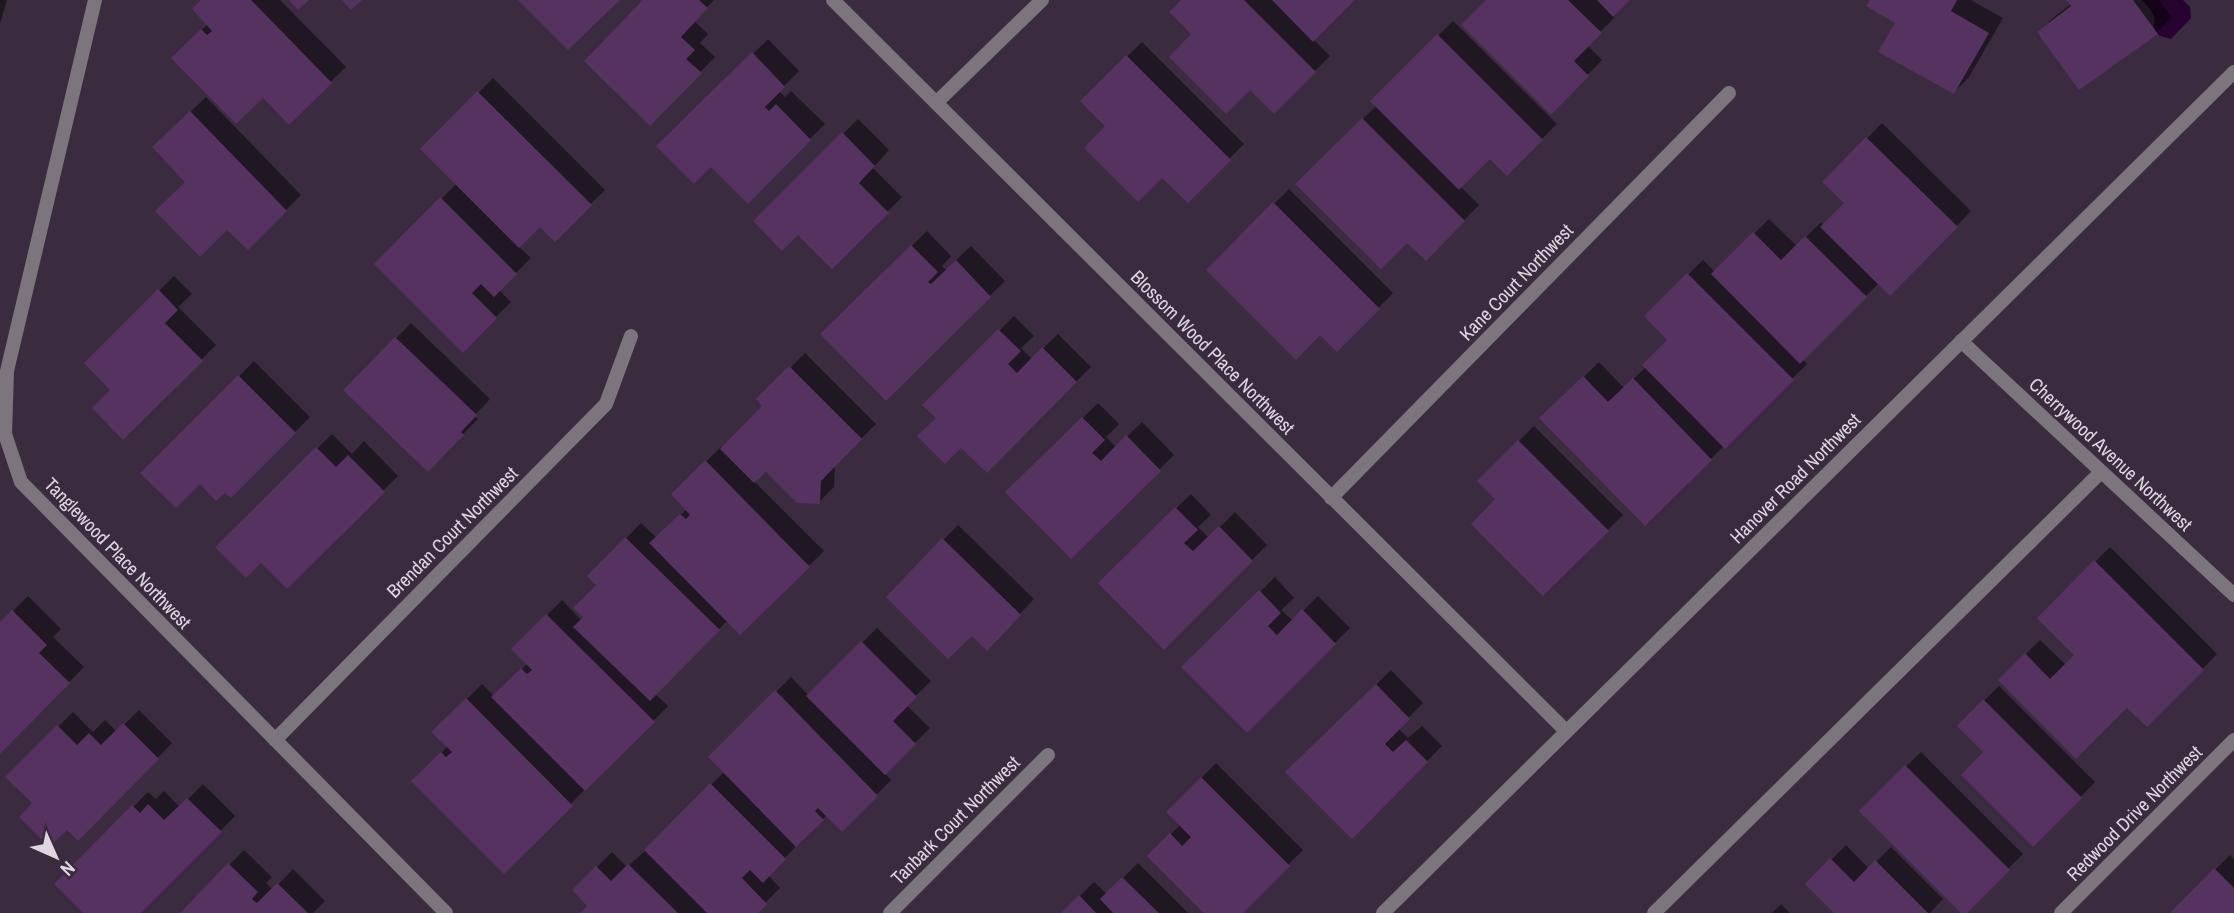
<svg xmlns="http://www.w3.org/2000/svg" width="2234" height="913" font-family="'Archivo Narrow',sans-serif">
<rect width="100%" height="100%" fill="#3a2c3e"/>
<!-- water -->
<path fill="#270430" d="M2142,0H2183L2190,7L2191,18L2171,39L2160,36L2153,30C2158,16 2151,10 2142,0Z"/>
<!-- shadow -->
<path fill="#0007" d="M0,0H7L0,24Z
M204,0H280L346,67L289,122L263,96L173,58L208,24Z
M646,0H714L694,21L708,34L700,43L715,57L650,124Z
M1183,0H1352L1313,39L1330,56L1274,112L1194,34Z
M1488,0H1628L1613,15L1615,17L1587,45L1602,60L1551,112Z
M1872,0H1971L2003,18L1969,77L1954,92L1897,22Z
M2068,0H2159L2172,18L2157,32H2039L2054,17L2071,4Z
M1453,21L1557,124L1507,174L1490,157L1460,186L1479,205L1426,259L1407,240L1298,184L1377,105L1373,101Z
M768,39L799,71L779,91L785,97L791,91L825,124L748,201L711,164L659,146Z
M1142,42L1244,144L1188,200L1082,101Z
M493,78L605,190L555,239L540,224L518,246L531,258L499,290L511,302L463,350L377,264L457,183L423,149Z
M206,97L301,195L248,248L154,147Z
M858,119L889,150L873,168L902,197L832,267L798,233L756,221Z
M1882,123L1971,211L1890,294L1879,283L1802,359L1807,364L1645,524L1542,418L1599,362L1624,388L1646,367L1670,340L1646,316L1703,260L1715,272L1769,219L1797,246L1821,222L1824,225L1846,203L1824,182Z
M1289,189L1393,293L1337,350L1320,333L1209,270Z
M927,231L951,256L942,266L946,270L971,246L1005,281L886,398L822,334Z
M174,276L192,294L178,307L216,345L123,437L113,390L87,363Z
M1014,316L1034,336L1021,348L1032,359L1058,334L1091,367L987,470L925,405Z
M411,323L490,399L474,416L478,419L428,470L346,390Z
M805,353L876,424L835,464L834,487L819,502L766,469L754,481L824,551L740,633L728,620L655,694L668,706L504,871L413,781L448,746L434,732L482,684L495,697L528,663L514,649L562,600L582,621L598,585L590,576L641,523L657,538L687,509L673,494L721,447L723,449L765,406L759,399Z
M254,361L310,417L231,496L225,490L200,482L143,473Z
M1098,403L1119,424L1106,437L1116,447L1142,422L1174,455L1071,557L1008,492Z
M1534,426L1623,515L1543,594L1498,499L1479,481Z
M332,434L352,454L364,441L398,476L287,586L261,560L218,547Z
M1191,494L1211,515L1198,527L1209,538L1235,512L1267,545L1164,647L1100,583Z
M958,525L1034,599L987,648L972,633L888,597Z
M2110,547L2217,654L2147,725L2127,705L2000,680L2040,640L2066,665L2076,655L2039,618Z
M1275,577L1294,598L1281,610L1293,621L1318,596L1350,628L1247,730L1184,667Z
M28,596L61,629L53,637L84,667L0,752V624Z
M877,628L931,681L906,705L930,728L885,773L891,780L842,830L827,815L768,875L780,888L755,913H583L590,906L574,890L612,852L627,867L645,851L725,771L710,757L791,677L809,696Z
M1391,670L1423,703L1398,728L1408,738L1422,726L1442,746L1352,836L1288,772Z
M1999,686L2095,782L2033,845L1986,752L1959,726Z
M139,710L172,743L78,839L34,803L8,777L73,712L93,732L105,720L117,732Z
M1921,752L2023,854L1964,913L1861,811Z
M1216,763L1303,850L1240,913H1207L1149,856L1181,824L1168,812Z
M203,784L235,816L139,913H85L57,884L148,792L156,799L164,791L180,807Z
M1846,845L1869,869L1891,847L1943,899L1930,913H1837L1807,884Z
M244,850L272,877L266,883L273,890L293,869L325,901L313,913H182Z
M2230,855L2234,859V913H2172Z
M1138,863L1188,913H1063L1094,882L1107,894Z
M1781,904L1790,913H1772Z"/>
<!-- building -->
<path fill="#563260" d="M201,0H251L332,83L289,125L263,98L236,124L171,58L201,29L207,35L212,31L192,9Z
M289,0H309L298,10Z
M342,0H362L351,10Z
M518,0H620L568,50Z
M643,0H699L708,8L681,37L695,50L686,59L702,73L650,126L584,61Z
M1181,0H1244L1316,72L1274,114L1250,90L1226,114L1169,57L1191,34L1169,12Z
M1272,0H1355L1313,42Z
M1486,0H1568L1602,33L1574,61L1589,76L1551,115L1461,25Z
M1597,0H1630L1613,17Z
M1870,0H1957L1951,11L1989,33L1954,94L1878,52L1895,23L1866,6Z
M2066,0H2133L2158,34L2079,90L2037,32L2071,6Z
M1437,34L1543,140L1507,176L1490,159L1459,190L1370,101Z
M752,52L785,87L765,107L769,111L776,104L811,140L748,204L711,167L694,184L656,146Z
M1126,55L1231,160L1188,203L1162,178L1138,202L1084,148L1105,126L1080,101Z
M477,91L592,205L555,242L540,227L519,248L420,149Z
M190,111L287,211L248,250L227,230L200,257L155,211L185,182L152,147Z
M1362,118L1465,221L1426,261L1407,243L1381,269L1295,184Z
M842,132L875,166L859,183L889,213L832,269L798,235L782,251L753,221Z
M1866,137L1958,227L1890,296L1820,227L1844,203L1822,182Z
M440,197L517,274L494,297L481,284L472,293L497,318L463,353L374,264Z
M1273,202L1380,309L1337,352L1320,335L1296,360L1206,270Z
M1753,232L1781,260L1805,236L1867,297L1800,364L1711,274Z
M911,245L938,272L928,282L931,284L956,260L991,297L886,401L820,334Z
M1687,273L1794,380L1725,449L1642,365L1667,340L1644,316Z
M158,289L178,310L165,323L203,361L123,440L92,408L110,390L84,363Z
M998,329L1021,351L1008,364L1017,373L1042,347L1077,382L987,473L961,448L945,464L917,436L936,418L922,405Z
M395,337L477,415L461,432L464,435L428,472L343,390Z
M789,366L862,439L821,481L820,504L797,503L766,472L754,483L720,449L762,406L756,399Z
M238,375L296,433L231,498L225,493L216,501L200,484L176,508L140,473Z
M1583,376L1608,402L1633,378L1712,460L1645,526L1539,418Z
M1082,417L1105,440L1092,453L1101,461L1126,435L1161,471L1071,559L1005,492Z
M1518,440L1609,531L1543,596L1471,524L1495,499L1477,481Z
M316,447L336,467L348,455L385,492L287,589L261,563L246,578L215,547Z
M705,460L810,567L740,635L649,543L680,514L686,519L690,515L671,494Z
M1175,507L1198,530L1184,543L1193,551L1219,526L1253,561L1164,650L1098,583Z
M625,537L720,630L650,701L573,627L583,617L573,608L596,585L587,576Z
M942,538L1021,615L987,651L972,636L948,659L886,597Z
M2094,560L2204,670L2147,727L2127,708L2076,759L1998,680L2025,653L2050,679L2074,655L2037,618Z
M1259,590L1281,613L1268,626L1277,635L1302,609L1336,644L1247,733L1181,667Z
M12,610L47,645L39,653L70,683L0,754V622Z
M546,614L655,722L585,791L491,697L521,668L527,674L532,670L511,649Z
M861,641L917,697L893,721L916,744L885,775L806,696Z
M1376,684L1410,719L1385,744L1393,752L1406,740L1428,762L1352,839L1285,772Z
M775,690L878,796L842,832L818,808L815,811L824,820L796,847L708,757Z
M466,698L573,806L504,874L411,781L441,752L446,757L452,752L431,732Z
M1983,699L2082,798L2033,847L1961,775L1983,752L1957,726Z
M123,723L159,759L78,841L67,830L49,847L19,817L32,803L5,777L57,725L77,745L89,733L101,745Z
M1905,765L2010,870L1967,913H1961L1859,811Z
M1201,777L1290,866L1243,913H1204L1147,856L1170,833L1182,846L1191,837L1166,812Z
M710,783L786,859L763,883L750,870L742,878L767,904L758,913H707L644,850Z
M187,798L222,832L141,913H83L54,884L132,805L140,813L148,804L164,820Z
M1830,858L1854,882L1875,860L1928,913H1834L1805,884Z
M228,863L258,892L252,899L257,903L277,883L308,913H180Z
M628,864L678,913H580L587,906L572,890L596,866L611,881Z
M2214,868L2234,888V913H2170Z
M1122,877L1159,913H1113L1100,899Z
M1079,895L1096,913H1061Z"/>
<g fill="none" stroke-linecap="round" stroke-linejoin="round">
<!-- service -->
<path stroke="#7c757e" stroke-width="14" d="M1654,913L2101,472"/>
<!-- minor -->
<path stroke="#7c757e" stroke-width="14" d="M95,0L7,371L5,434L21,482L446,913
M833,0L1566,731
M936,103L1042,0
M1961,341L2234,595
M1331,498L1729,93
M275,740L606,404L631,336
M890,913L1048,755
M2061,913L2234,740"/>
<!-- tertiary -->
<path stroke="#7c757e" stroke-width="14" d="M1383,913L2234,72"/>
</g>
<g text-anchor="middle" stroke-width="5" stroke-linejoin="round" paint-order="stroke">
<!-- street labels -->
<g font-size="19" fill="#dfd6e2" stroke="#3a2c3e">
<text transform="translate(1516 282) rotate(-46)" y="7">Kane Court Northwest</text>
<text transform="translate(1213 352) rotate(45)" y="7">Blossom Wood Place Northwest</text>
<text transform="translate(2111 454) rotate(43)" y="7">Cherrywood Avenue Northwest</text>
<text transform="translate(1795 478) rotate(-45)" y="7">Hanover Road Northwest</text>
<text transform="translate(452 532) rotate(-45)" y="7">Brendan Court Northwest</text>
<text transform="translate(118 553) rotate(46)" y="7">Tanglewood Place Northwest</text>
<text transform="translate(2134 813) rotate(-45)" y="7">Redwood Drive Northwest</text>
<text transform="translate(955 820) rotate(-45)" y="7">Tanbark Court Northwest</text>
</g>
</g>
<!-- north arrow -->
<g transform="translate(56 857) rotate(135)" stroke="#3a2c3e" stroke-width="5" paint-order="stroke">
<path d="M0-5L12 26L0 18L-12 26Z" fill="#dfd6e2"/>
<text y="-10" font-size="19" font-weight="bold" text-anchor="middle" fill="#dfd6e2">N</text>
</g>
</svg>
